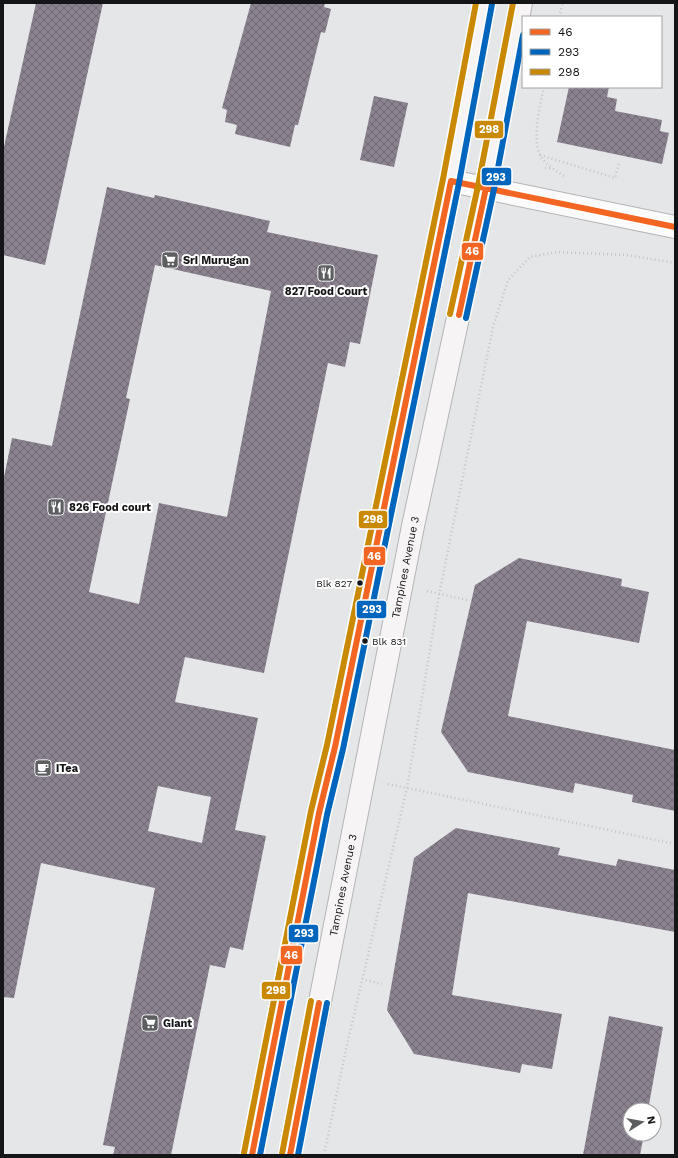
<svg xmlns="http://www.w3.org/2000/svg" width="678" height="1158" font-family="'Work Sans',sans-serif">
<defs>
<pattern id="building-cross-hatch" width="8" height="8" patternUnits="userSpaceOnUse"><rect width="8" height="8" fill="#8b828f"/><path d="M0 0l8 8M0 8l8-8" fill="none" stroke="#706974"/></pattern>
</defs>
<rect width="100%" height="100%" fill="#e5e6e8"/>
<!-- building -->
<path fill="url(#building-cross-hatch)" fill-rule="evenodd" d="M36,3H103L45,265L3,255V151Z
M251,3H325L324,7L331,9L325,33L321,32L298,125H295L290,147L235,134L237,125L225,122L227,110L222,108Z
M569,87H609L607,97L617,99L615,111L662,120L660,131L669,133L662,164L557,142Z
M374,96L408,103L394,167L360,160Z
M107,187L154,198L155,195L270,221L267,232L378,255L360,344L350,342L345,367L328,363L264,673L185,657L175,702L258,718L235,830L266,836L243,950L230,947L225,968L210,965L171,1155H113L115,1147L103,1145L155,888L41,863L14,998L3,997V482L12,438L52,446ZM155,265L271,291L227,517L159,503L139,604L89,592L130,399L126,398ZM158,786L211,797L202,843L148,831Z
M519,558L622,579L621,586L649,592L639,643L527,621L508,716L675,750V811L632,802L633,795L575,783L573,793L468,772L441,732L475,585Z
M456,828L560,848L558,855L616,866L618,859L675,870V932L468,893L452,995L562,1014L552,1069L522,1064L520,1073L414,1054L387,1010L414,858Z
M609,1016L663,1027L648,1110H630V1134H644L640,1155H583Z"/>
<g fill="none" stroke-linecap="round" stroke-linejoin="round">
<defs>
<path id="street" d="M451,181L675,227"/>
<g id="secondary">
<path d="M252,1155L319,813L335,747L451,181L484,3"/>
<path id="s1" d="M290,1155L413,526L486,188L521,3"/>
</g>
</defs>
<!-- street casing -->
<use href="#street" stroke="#b4b4b6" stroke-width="24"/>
<!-- secondary casing -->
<use href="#secondary" stroke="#b4b4b6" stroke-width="24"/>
<!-- path -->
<path stroke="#c4c4c5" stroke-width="2.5" stroke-dasharray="1 3" stroke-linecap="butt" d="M559,17L563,3
M544,87C540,104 532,138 540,155C544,164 557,171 565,177
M540,155L615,178L619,163
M545,168H551
M427,591L467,600
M388,784L675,844
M362,979L382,984
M324,1155L346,1049L407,788L439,595L493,327L508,280L530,257L556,252L627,255L675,263"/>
<!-- street -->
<use href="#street" stroke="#fbfbfc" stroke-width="22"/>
<!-- secondary -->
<use href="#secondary" stroke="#f7f4f6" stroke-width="22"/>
<defs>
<path id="bus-1" d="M459,315L486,188
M252,1155L319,813L335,747L451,181L675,227
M290,1155L319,1003"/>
<path id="bus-2" d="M466,318L494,189L523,35
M260,1155L327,815L343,749L459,183L492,4
M298,1155L327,1003"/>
<path id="bus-3" d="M450,314L478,186L513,3
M244,1153L311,811L327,745L443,179L476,3
M282,1154L311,1001"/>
</defs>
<!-- bus-1 casing -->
<use href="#bus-1" stroke="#fff" stroke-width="9"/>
<!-- bus-2 casing -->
<use href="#bus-2" stroke="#fff" stroke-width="9"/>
<!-- bus-3 casing -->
<use href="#bus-3" stroke="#fff" stroke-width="9"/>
<!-- bus-1 -->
<use href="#bus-1" stroke="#f26522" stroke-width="6"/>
<!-- bus-2 -->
<use href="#bus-2" stroke="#0065bd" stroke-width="6"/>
<!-- bus-3 -->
<use href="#bus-3" stroke="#ca8904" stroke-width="6"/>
</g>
<!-- icons -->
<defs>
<symbol id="supermarket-square" viewBox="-11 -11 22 22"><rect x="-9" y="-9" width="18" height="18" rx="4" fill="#5d5e60" stroke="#fff"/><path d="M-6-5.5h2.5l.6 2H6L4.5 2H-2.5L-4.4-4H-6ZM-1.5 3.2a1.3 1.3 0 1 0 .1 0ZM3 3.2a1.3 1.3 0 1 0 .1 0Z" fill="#fff"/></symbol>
<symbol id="restaurant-square" viewBox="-11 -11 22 22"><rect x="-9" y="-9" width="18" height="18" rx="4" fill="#5d5e60" stroke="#fff"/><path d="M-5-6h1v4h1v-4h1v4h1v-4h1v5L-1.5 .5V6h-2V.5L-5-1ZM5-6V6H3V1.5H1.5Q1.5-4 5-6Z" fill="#fff"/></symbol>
<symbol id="cafe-square" viewBox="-11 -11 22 22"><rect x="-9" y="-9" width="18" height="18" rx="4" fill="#5d5e60" stroke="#fff"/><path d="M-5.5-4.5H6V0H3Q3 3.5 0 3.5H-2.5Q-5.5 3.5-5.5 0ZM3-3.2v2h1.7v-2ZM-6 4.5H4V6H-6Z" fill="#fff"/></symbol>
</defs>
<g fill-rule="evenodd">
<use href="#supermarket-square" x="160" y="250" width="20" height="20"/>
<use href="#restaurant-square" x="316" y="263" width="20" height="20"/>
<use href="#restaurant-square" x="46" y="497" width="20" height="20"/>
<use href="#cafe-square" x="33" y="758" width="20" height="20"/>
<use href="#supermarket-square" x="140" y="1013" width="20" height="20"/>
</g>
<!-- markers -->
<g fill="#141516" stroke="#fff" stroke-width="1.5">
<circle cx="360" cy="583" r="3.5"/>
<circle cx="365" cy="641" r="3.5"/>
</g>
<g text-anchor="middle" stroke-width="4" stroke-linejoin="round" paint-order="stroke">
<!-- bus labels -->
<g font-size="10" fill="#141516" stroke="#fff" text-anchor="end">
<text x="352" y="587">Blk 827</text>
<text x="372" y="645" text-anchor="start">Blk 831</text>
</g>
<!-- poi labels -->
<g font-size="11" font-weight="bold" fill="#141516" stroke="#fff" text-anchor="start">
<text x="183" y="264">Sri Murugan</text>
<text x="326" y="295" text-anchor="middle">827 Food Court</text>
<text x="69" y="511">826 Food court</text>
<text x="56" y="772">iTea</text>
<text x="163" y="1027">Giant</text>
</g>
<!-- street labels -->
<g font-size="11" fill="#141516" stroke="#fff">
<text dy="4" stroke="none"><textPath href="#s1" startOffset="599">Tampines Avenue 3</textPath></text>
<text dy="4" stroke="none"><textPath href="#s1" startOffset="275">Tampines Avenue 3</textPath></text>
</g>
</g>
<g stroke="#fff" stroke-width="1.5">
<rect x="474" y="120" width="30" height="19" rx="4" fill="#ca8904"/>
<rect x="481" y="167" width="31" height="19" rx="4" fill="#0065bd"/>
<rect x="461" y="242" width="23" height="19" rx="4" fill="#f26522"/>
<rect x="358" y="510" width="30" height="19" rx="4" fill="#ca8904"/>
<rect x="363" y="546" width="23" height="20" rx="4" fill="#f26522"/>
<rect x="356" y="600" width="31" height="19" rx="4" fill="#0065bd"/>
<rect x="288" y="924" width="31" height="19" rx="4" fill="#0065bd"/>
<rect x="280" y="945" width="23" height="20" rx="4" fill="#f26522"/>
<rect x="261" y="981" width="30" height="19" rx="4" fill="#ca8904"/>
</g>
<g font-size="11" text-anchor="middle" font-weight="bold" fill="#fff">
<text x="489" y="133">298</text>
<text x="496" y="181">293</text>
<text x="472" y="255">46</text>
<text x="373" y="523">298</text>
<text x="374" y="560">46</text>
<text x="372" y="613">293</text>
<text x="304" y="937">293</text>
<text x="291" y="959">46</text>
<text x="276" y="994">298</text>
</g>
<!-- border -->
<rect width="678" height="1158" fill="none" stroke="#141516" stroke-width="8"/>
<!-- legend -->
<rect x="522" y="16" width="140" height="72" fill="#ffffff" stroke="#a1a1a2"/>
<rect x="530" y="29" width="20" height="6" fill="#f26522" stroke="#a1a1a2"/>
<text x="558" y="36" font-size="12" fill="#141516">46</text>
<rect x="530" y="49" width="20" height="6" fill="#0065bd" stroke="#a1a1a2"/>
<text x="558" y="56" font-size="12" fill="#141516">293</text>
<rect x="530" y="69" width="20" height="6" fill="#ca8904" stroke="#a1a1a2"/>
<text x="558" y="76" font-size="12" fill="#141516">298</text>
<!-- north arrow -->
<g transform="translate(642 1122) rotate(79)"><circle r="19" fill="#ffffff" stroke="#a1a1a2"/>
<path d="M0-3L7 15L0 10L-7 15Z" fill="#5d5e60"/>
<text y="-6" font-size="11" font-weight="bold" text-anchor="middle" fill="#141516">N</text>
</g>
</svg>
